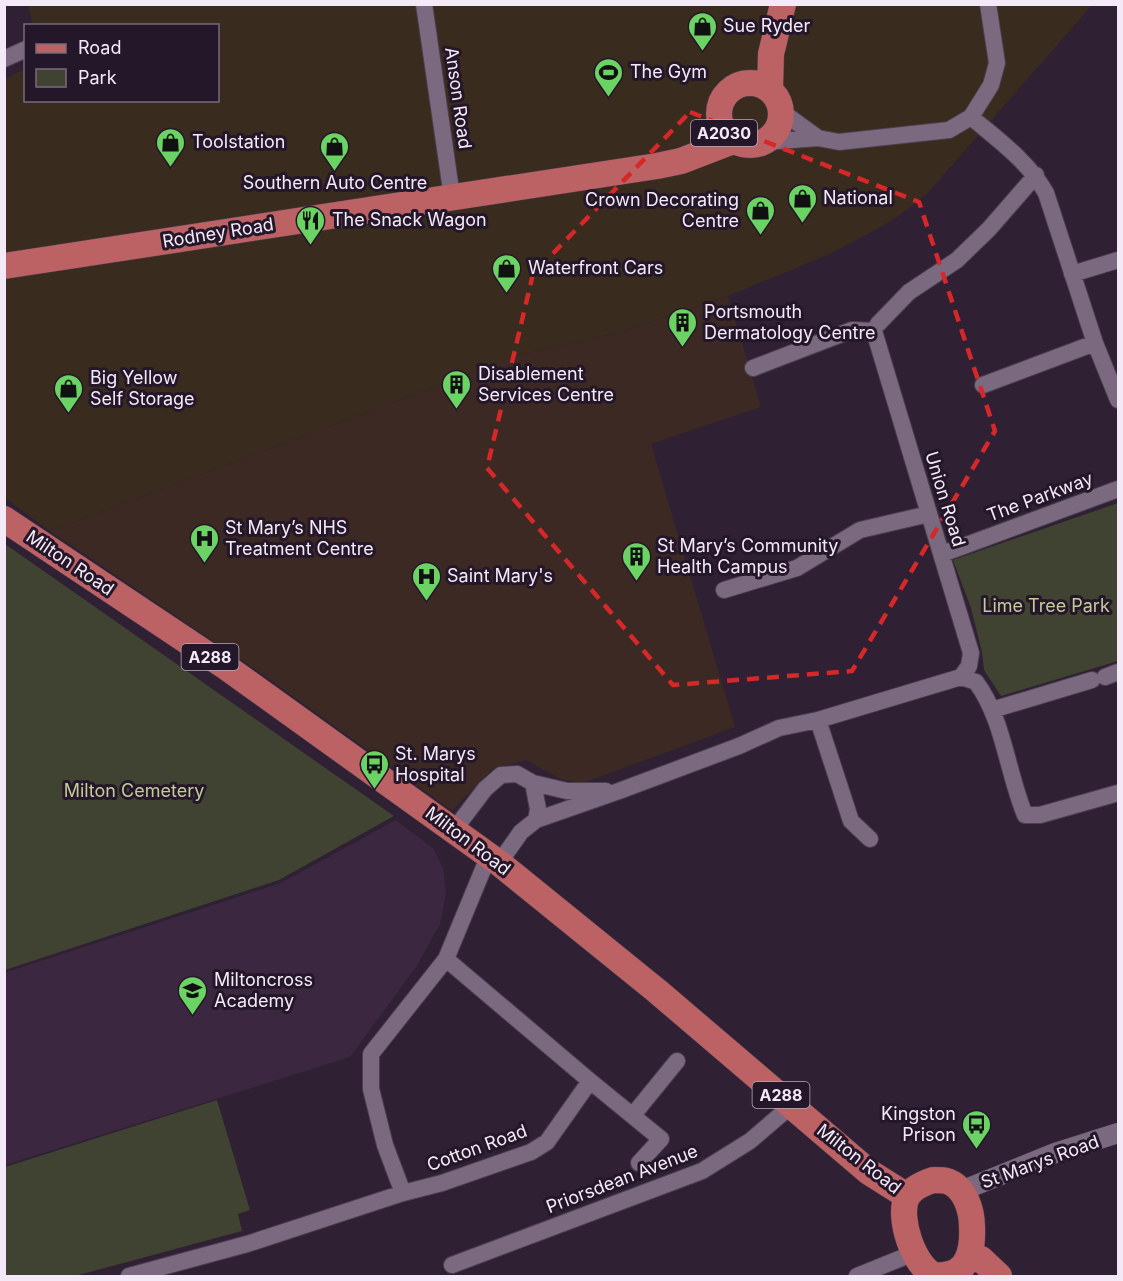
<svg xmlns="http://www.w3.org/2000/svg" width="1123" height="1281" font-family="Inter,sans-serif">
<rect width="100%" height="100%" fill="#2f2034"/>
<!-- commercial -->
<path fill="#3a2b1f" d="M28,5H1092L926,195L893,220L832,253L728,296L621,332L519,355L50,531L5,498V79L25,69L26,100H218V26L33,25Z"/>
<!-- built -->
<path fill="#3b2840" d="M396,820L433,848L443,868L446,893L440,924L416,967L350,1057L5,1165L4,973L281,883Z"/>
<!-- medical -->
<path fill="#3c2923" d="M728,296L761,407L651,444L735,727L583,783L560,779L526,760L492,769L452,811L259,672L50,531L519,355L621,332Z"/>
<!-- green -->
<path fill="#404331" d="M1118,503V661L1001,696L984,670L982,652L971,608L953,560Z
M5,544L394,816L279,880L5,970Z
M217,1100L250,1210L238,1214L242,1231L75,1276H5V1167Z"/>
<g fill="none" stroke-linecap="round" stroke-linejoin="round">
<defs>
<path id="minor" d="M424,4L452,197
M4,59L26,49
M781,111L818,138
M971,117C998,140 1028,161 1046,193L1095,343L1118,400
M765,142L818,138L839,142L949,130L971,117L991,85L997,63L988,4
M1072,274L1118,260
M878,324L909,292L957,260L989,229L1036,175
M753,368L852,330L874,331L971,653L969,666L961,677
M983,385L1095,343
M942,554L1118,489
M724,590L797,568L860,530L929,514
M1105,677L1118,672
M992,710L1092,680
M818,720L851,821L870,839
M533,783L567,791H606
M454,830L485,789L501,775L517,774L533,783L538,809L536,820
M489,855L446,959L590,1081L661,1139L639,1163
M499,863L521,832L536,820L619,791L739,746L779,728L818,720L961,677L976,682C1004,720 1007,772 1025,815H1040L1118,793
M633,1115L677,1061
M403,1193L385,1145L371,1089V1054L446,959
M452,1265L702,1171L750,1141L792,1105
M129,1276L247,1244L403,1193L442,1183L531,1152L547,1142L590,1081
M857,1276L914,1253"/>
<path id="tertiary" d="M961,1191L1055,1153L1118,1133"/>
<path id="primary" d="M719 114a31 31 0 1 1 62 0a31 31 0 1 1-62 0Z
M770,90L771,54L783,4
M4,266L657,166L681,161L733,141
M4,519L226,667L499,863L657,991L869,1172L907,1196
M933,1180C937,1180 943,1180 947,1181C965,1187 972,1210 972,1227C973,1248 969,1274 943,1275C941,1275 937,1276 934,1275C914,1267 897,1217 907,1197C912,1188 924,1183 933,1180Z
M970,1254L981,1259L999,1276"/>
</defs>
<!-- minor casing -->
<use href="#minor" stroke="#4c3f50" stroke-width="18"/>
<!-- tertiary casing -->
<use href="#tertiary" stroke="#4c3f50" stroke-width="21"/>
<!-- primary casing -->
<use href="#primary" stroke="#4c3f50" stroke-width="27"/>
<!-- minor -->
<use href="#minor" stroke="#7b6980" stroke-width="16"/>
<!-- tertiary -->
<use href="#tertiary" stroke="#7b6980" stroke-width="20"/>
<!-- primary -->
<use href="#primary" stroke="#bc6164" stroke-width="26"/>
</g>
<!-- marked area -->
<path fill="none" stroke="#d62828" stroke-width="4.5" stroke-dasharray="12 8" stroke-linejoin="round" d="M690,112L919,202L995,431L852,671L673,685L487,468L533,274Z"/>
<!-- icons -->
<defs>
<symbol id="shop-pin" viewBox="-11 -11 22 30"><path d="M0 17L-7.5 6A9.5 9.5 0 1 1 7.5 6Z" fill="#6ad363" stroke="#25172a"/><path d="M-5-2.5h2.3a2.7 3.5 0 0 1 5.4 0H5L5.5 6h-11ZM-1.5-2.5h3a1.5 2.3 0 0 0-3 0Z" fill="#111"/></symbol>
<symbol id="stadium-pin" viewBox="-11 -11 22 30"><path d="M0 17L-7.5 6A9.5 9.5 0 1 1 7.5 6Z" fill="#6ad363" stroke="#25172a"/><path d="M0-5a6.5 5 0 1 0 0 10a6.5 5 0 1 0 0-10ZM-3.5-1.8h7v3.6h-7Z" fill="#111"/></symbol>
<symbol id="restaurant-pin" viewBox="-11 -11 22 30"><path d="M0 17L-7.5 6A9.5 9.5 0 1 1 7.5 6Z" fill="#6ad363" stroke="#25172a"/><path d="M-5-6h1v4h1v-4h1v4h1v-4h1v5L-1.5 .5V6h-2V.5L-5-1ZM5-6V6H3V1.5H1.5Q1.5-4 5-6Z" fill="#111"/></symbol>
<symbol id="building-pin" viewBox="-11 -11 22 30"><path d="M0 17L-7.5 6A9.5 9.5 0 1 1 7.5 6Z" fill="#6ad363" stroke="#25172a"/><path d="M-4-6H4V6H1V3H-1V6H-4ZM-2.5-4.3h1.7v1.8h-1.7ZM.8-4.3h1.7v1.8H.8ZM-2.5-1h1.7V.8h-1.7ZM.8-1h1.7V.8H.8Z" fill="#111"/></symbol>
<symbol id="hospital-pin" viewBox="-11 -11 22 30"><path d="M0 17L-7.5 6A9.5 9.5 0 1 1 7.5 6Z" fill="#6ad363" stroke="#25172a"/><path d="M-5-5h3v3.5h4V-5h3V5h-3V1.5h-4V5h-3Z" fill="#111"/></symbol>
<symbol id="bus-pin" viewBox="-11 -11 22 30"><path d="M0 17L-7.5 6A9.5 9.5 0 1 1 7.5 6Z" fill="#6ad363" stroke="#25172a"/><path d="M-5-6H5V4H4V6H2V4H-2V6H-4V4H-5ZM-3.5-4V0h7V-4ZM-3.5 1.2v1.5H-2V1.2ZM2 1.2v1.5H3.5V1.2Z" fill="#111"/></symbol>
<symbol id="school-pin" viewBox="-11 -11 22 30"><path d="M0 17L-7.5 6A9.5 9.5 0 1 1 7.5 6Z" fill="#6ad363" stroke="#25172a"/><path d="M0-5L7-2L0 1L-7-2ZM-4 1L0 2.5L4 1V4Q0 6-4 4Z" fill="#111"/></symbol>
</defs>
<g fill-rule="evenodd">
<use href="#shop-pin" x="686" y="10" width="33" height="45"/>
<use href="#stadium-pin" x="592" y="56" width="33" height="45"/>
<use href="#shop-pin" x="154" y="126" width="33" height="45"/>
<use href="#shop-pin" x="318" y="130" width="33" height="45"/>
<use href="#shop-pin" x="786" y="182" width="33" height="45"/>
<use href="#shop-pin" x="744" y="194" width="33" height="45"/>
<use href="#restaurant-pin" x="294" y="204" width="33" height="45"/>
<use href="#shop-pin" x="490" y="252" width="33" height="45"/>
<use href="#building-pin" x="666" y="306" width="33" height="45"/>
<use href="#building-pin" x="440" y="368" width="33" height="45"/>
<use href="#shop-pin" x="52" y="372" width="33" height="45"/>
<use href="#hospital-pin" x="188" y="522" width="33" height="45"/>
<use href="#building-pin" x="620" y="540" width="33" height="45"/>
<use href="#hospital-pin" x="410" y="560" width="33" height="45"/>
<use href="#bus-pin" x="358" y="748" width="33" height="45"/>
<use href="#school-pin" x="176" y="974" width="33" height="45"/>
<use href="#bus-pin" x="960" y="1108" width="33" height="45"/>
</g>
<g text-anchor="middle" stroke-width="6" stroke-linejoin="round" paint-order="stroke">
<!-- shield labels -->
<g fill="#25172a" stroke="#b6abba" stroke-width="1.5">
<rect x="691" y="120" width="66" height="26" rx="4.5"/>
<rect x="181.5" y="644" width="57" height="26" rx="4.5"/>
<rect x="752.5" y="1082" width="57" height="26" rx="4.5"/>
</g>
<g font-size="16" font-weight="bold" fill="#f4eaf7">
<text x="724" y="139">A2030</text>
<text x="210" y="663">A288</text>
<text x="781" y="1101">A288</text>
</g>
<!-- poi labels -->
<g font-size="18" fill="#f4eaf7" stroke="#25172a" text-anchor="start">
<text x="723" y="32">Sue Ryder</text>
<text x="630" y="78">The Gym</text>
<text x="192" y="148">Toolstation</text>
<text x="335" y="189" text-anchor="middle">Southern Auto Centre</text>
<text x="823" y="204">National</text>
<text x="739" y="206" text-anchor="end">Crown Decorating<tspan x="739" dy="21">Centre</tspan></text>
<text x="332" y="226">The Snack Wagon</text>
<text x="528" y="274">Waterfront Cars</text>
<text x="704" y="318">Portsmouth<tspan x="704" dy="21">Dermatology Centre</tspan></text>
<text x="478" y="380">Disablement<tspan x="478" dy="21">Services Centre</tspan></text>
<text x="90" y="384">Big Yellow<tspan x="90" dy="21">Self Storage</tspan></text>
<text x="225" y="534">St Mary’s NHS<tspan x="225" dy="21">Treatment Centre</tspan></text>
<text x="657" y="552">St Mary’s Community<tspan x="657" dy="21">Health Campus</tspan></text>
<text x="447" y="582">Saint Mary's</text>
<text x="395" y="760">St. Marys<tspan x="395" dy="21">Hospital</tspan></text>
<text x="214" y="986">Miltoncross<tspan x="214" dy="21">Academy</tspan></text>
<text x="956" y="1120" text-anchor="end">Kingston<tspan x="956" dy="21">Prison</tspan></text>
</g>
<!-- street labels -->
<g font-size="18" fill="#f4eaf7" stroke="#25172a">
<text transform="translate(458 98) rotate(82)" y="6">Anson Road</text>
<text transform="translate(218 233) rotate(-9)" y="6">Rodney Road</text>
<text transform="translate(1040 497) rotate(-20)" y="6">The Parkway</text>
<text transform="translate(945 499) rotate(73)" y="6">Union Road</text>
<text transform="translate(70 563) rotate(34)" y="6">Milton Road</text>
<text transform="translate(468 841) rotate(37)" y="6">Milton Road</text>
<text transform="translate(477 1148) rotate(-20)" y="6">Cotton Road</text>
<text transform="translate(859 1159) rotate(38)" y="6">Milton Road</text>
<text transform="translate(1040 1162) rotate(-20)" y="6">St Marys Road</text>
<text transform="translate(622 1179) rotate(-21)" y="6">Priorsdean Avenue</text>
</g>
<!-- park labels -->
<g font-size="18" fill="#c3cc96" stroke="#25172a">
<text x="1046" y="612">Lime Tree Park</text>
<text x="134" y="797">Milton Cemetery</text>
</g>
</g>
<!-- border -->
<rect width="1123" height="1281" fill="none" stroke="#f4eaf7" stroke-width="12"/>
<!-- legend -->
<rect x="24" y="24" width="195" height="78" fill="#25172a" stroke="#786b7c" stroke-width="1.5"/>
<rect x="36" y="44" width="30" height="9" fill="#bc6164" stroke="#786b7c" stroke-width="1.5"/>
<text x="78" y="54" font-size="18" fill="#f4eaf7">Road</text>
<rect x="36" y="69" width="30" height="18" fill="#404331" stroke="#786b7c" stroke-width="1.5"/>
<text x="78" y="84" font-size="18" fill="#f4eaf7">Park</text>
</svg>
